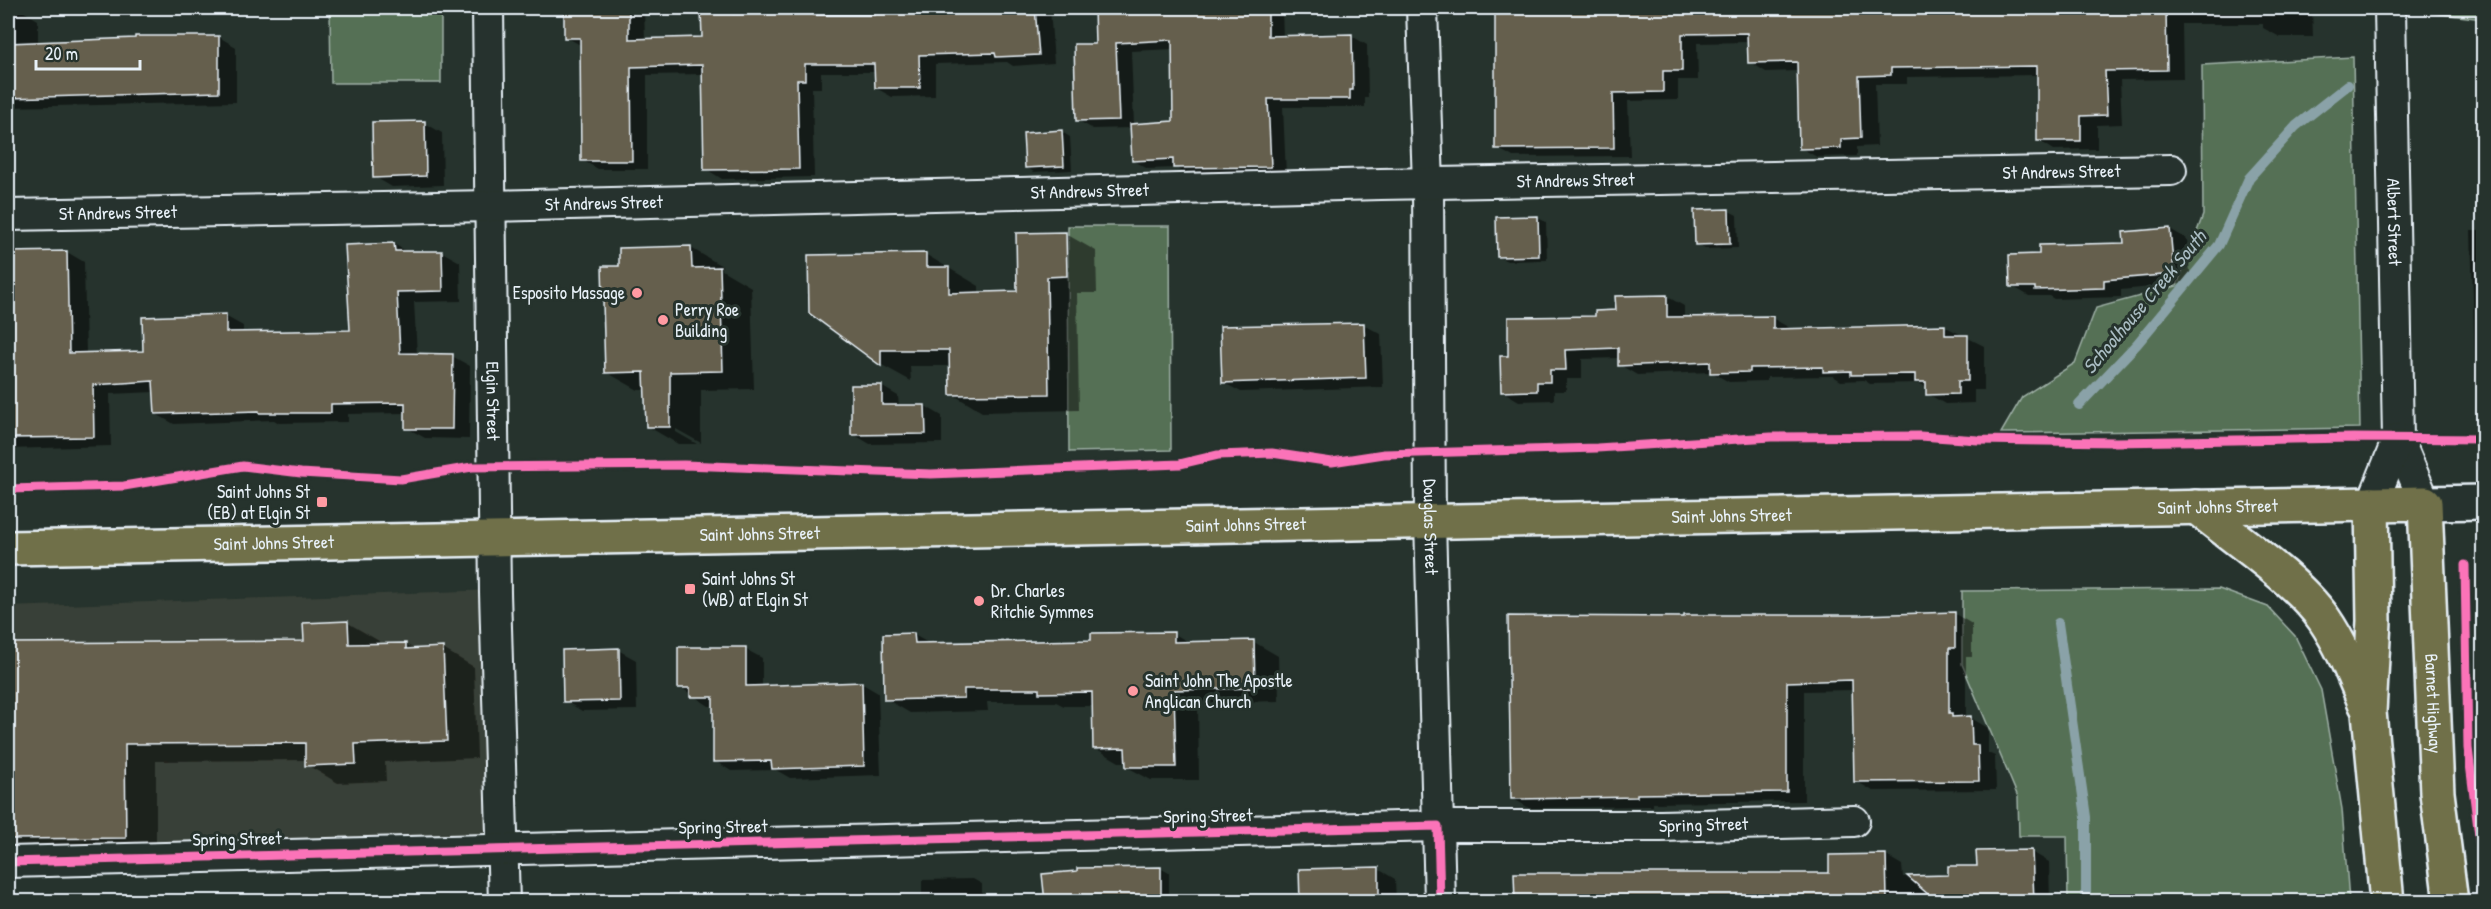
<svg xmlns="http://www.w3.org/2000/svg" width="2491" height="909" font-family="'Patrick Hand',sans-serif">
<rect width="100%" height="100%" fill="#26332d"/>
<filter id="ink" filterUnits="userSpaceOnUse"><feTurbulence type="fractalNoise" baseFrequency=".0167" numOctaves="2"/><feDisplacementMap in="SourceGraphic" scale="12" xChannelSelector="R" yChannelSelector="G"/><feConvolveMatrix kernelMatrix="1 2 1 2 8 2 1 2 1" color-interpolation-filters="sRGB"/></filter>
<g filter="url(#ink)">
<!-- built -->
<path fill="#394037" d="M495,590L502,849L8,855V607Z"/>
<!-- green -->
<path fill="#556f55" stroke="#9eb0a6" stroke-width="1.5" d="M330,8H441V83H331Z
M2432,8H2483V19L2433,13Z
M2353,57L2360,428L2001,433L2022,397L2075,363L2096,308L2177,286L2203,215L2202,65Z
M1068,226H1170L1171,450L1069,452Z
M2219,589L2268,607L2295,636L2321,690L2342,809L2349,901H2068L2067,836H2019L2018,797L1962,664V591Z"/>
<!-- shadow -->
<path fill="#0007" fill-rule="evenodd" d="M565,8H644L645,40L703,39L732,11L739,15L813,12L821,16H875L977,12V8H1050L1054,63L1013,66L1007,62L935,64V96L892,97L876,88V72H821V88H812L814,177L722,179L706,169L704,74L647,75V169H598L582,160V46L566,37Z
M1095,8H1282L1283,38L1352,36L1367,45L1368,98H1365V107H1283L1286,175L1190,176L1176,168L1148,169L1133,161L1131,128L1093,129L1077,120L1097,45ZM1174,49L1175,123L1134,125L1131,51Z
M1496,8H2312L2313,37H2280L2263,28V24H2182L2183,79L2120,80L2122,124L2097,125V149L2054,150L2038,140V75L1907,77V84H1875L1877,146L1857,147V156L1817,157L1801,148L1799,71L1766,72L1750,62L1749,42L1697,43L1698,80H1678V100L1628,101L1630,156L1513,157L1497,148Z
M8,10H21L38,20V43L219,37L236,47V102L8,107Z
M425,123L442,133L443,185L392,187L375,177Z
M1062,132L1070,137L1072,170L1034,172L1026,167Z
M2484,153V171L2477,155Z
M1729,211L1737,215L1738,248L1705,249L1696,244Z
M1538,218L1546,222L1547,260L1507,261L1499,257Z
M2170,229L2187,239L2191,283L2121,290V297L2054,299L2049,296H2029L2012,286Z
M2471,231H2484V406L2476,401Z
M1066,234L1096,251L1097,293H1077L1079,410L982,412L952,394L951,366H910L911,381L882,365L811,312L925,254L979,286V294L1019,293Z
M394,244L409,253L442,252L460,262L461,301L414,302L417,355L452,356L470,366L469,439L425,438L407,428V413L348,414V422L279,423L274,420L174,424L156,414L155,392L110,394L111,446L8,449V253L67,252L84,262L86,354L145,353L225,316L243,326V333L351,332Z
M691,248L722,266V270L751,287L754,389L701,390V443L676,429V432L697,444H678L647,426L646,390H638L606,372L621,267Z
M1666,296L1684,306V318H1772L1790,328V330L1944,326L1984,346V390H1974V403L1945,404L1928,394V388L1919,383L1870,384L1864,380L1841,381L1833,376L1767,377V381L1729,382L1711,372L1637,375L1620,365V358L1582,359V379H1566V391H1554V400L1519,401L1502,391L1510,357L1596,317Z
M1364,325L1381,334L1383,387L1241,392L1224,383Z
M881,386L898,396L899,407L925,406L942,416V443L870,444L853,434Z
M1955,614L1972,624V657H1966V718H1971L1988,728V753L1995,756L1996,790L1873,791L1856,781L1854,690L1804,691V801L1653,803V806L1529,808L1512,798L1862,617Z
M348,623L379,641V645L406,644L416,650L443,649L474,667L477,758L385,762L386,781L338,783L307,765V760L156,761V855L8,856V644L305,643Z
M1173,633L1190,643L1254,642L1278,656L1279,701L1198,703L1199,780H1151L1127,767V762H1119L1095,748L1094,706H1064L1056,702H987L988,711L910,713L886,699L914,635L930,644L1093,641Z
M745,649L762,658V687L861,683L878,693L881,775L790,778L776,770L731,771L715,761V706H709L680,687Z
M618,650L636,660L637,710L582,711L565,701Z
M2032,852L2049,862L2050,902H1516L1831,875L1885,855L1902,865L1903,877L1950,876Z
M1160,868L1169,873V902H1047Z
M1378,869L1395,879L1396,902H1301Z
M973,879L982,884V902H922V880Z
M448,896L457,902L183,901Z"/>
<g fill="none" stroke-linecap="round" stroke-linejoin="round">
<!-- stream -->
<path stroke="#8aa2a8" stroke-width="10" d="M2079,405L2137,344L2219,245L2249,178L2296,126L2348,85
M2058,623L2086,817V902"/>
</g>
<!-- building -->
<path fill="#655f4e" stroke="#e8f1f8" stroke-width="1.5" d="M564,8H629V39L702,37L701,11L733,10V14L814,10V15H874L873,12L1035,8L1039,55L996,57L995,53L919,55L920,88H875L874,64H805V80H797L799,169L704,170L702,65L631,67L632,161H581L580,38H564Z
M1094,8H1268V36L1352,34L1353,90H1350V99H1268L1271,167L1173,168V159L1132,161L1130,124L1173,121L1172,40L1116,43L1119,120L1076,121L1074,44H1095Z
M1495,8H2166L2167,70L2105,71L2107,115L2081,116V141H2037V66L1891,68V75L1859,76L1861,138L1841,139V148L1799,149L1797,62L1748,63L1747,33L1682,34V71H1663V92L1613,93L1614,148L1495,149Z
M135,36H219V92L8,98V43L135,38Z
M425,121L426,176L373,178L372,122Z
M1062,130L1064,166L1025,168L1023,133Z
M1729,209L1730,244L1695,245L1694,210Z
M1538,216L1539,256L1497,257L1496,217Z
M2170,228L2174,274L2104,280V288L2035,290V287H2010L2009,255L2039,254V245L2124,243L2123,232Z
M1066,232L1067,276L1047,277L1049,394L950,395L949,350H881V366L809,313L808,255L926,253V267H949V293L1017,291L1016,233Z
M394,243L395,251H442L443,291L397,292L400,353L453,354L452,429H405V403L331,404V413H259V411L155,414L153,381L93,385L94,437L8,438V252L67,251L69,353L143,351L142,317L226,314V332L350,330L345,245Z
M691,246L692,268L720,267L723,371L670,372V427H646L644,372L605,373L602,266H619V248Z
M1667,295V317L1773,316V329L1945,325V335H1968V381H1958V394L1926,395V382H1915V374L1851,375V371L1823,372V367L1750,368V372L1710,373V362L1618,366V348L1565,350L1566,370H1550V382H1537V391L1501,392L1500,356H1508V317L1595,316V311L1616,310L1615,296Z
M1364,323L1366,378L1222,383L1220,326Z
M851,385H882V405H925L926,434L851,435Z
M1955,612V648H1949V713H1952V717L1971,716L1972,745H1978L1979,781L1854,782L1852,680L1787,682V792L1637,794V797L1511,799L1508,616L1684,617V615H1862Z
M348,621L349,644L406,643V649L443,647L447,741L355,744L356,764L305,766V743L125,744L126,838L8,839V643L304,641L303,623Z
M1174,632V642L1254,640L1255,688L1174,690L1176,767H1126L1125,748L1093,749L1092,692L1039,693V689H964V698L884,700L883,634L914,633L915,643L1091,640V633Z
M678,647H746V686L862,682L864,766L772,769L771,761L713,762V697H690V688H678Z
M619,648L620,701L563,702L562,650Z
M2032,850L2034,902H1937L1907,876L1948,875V866H1977L1976,851Z
M1886,854L1887,899L1784,902H1515L1514,873H1829V855Z
M1161,867V899L1045,902L1042,874L1077,871V868Z
M1379,867V902H1300L1299,869Z"/>
<g fill="none" stroke-linecap="round" stroke-linejoin="round">
<defs>
<g id="minor">
<path id="s1" d="M488,8L495,593L504,902"/>
<path id="s2" d="M1422,8L1428,185L1430,520L1440,902"/>
<path id="s3" d="M2390,8L2398,439L2425,503"/>
<path id="s4" d="M8,215L491,206L1381,184L2171,170"/>
<path d="M2372,504L2398,439"/>
<path id="s5" d="M8,862L1438,826H1661L1854,821"/>
</g>
<path id="secondary" d="M2425,503L2484,502"/>
<g id="primary">
<path d="M2372,504L2374,621L2369,712L2387,902"/>
<path d="M2196,507C2234,538 2297,580 2324,619C2342,645 2354,676 2366,705"/>
<path id="s6" d="M8,548L2425,503L2437,793L2451,902"/>
</g>
</defs>
<!-- minor casing -->
<use href="#minor" stroke="#e8f1f8" stroke-width="34"/>
<!-- secondary casing -->
<use href="#secondary" stroke="#e8f1f8" stroke-width="38"/>
<!-- primary casing -->
<use href="#primary" stroke="#e8f1f8" stroke-width="38"/>
<!-- minor -->
<use href="#minor" stroke="#26332d" stroke-width="30"/>
<!-- secondary -->
<use href="#secondary" stroke="#26332d" stroke-width="33"/>
<!-- primary -->
<use href="#primary" stroke="#70704a" stroke-width="33"/>
<defs>
<path id="cycleway" d="M8,489L124,486L243,466L301,473L401,479L472,467L684,465L931,474L1180,464L1218,455L1272,453L1332,462L1384,454L1597,448L1771,437L1920,436L1978,440L2116,442L2353,438L2484,439
M2465,565L2468,748L2479,836L2483,902
M8,862L1438,826L1440,902"/>
</defs>
<!-- cycleway casing -->
<use href="#cycleway" stroke="#26332d" stroke-width="13"/>
<!-- cycleway -->
<use href="#cycleway" stroke="#fb73b8" stroke-width="9"/>
</g>
</g>
<!-- markers -->
<g fill="#ff9aa2" stroke="#26332d" stroke-width="2">
<circle cx="637" cy="293" r="6"/>
<circle cx="663" cy="320" r="6"/>
<rect x="316" y="496" width="12" height="12" rx="3"/>
<rect x="684" y="583" width="12" height="12" rx="3"/>
<circle cx="979" cy="601" r="6"/>
<circle cx="1133" cy="691" r="6"/>
</g>
<g text-anchor="middle" stroke-width="6" stroke-linejoin="round" paint-order="stroke">
<!-- street labels -->
<g font-size="18" fill="#e8f1f8" stroke="#26332d">
<text dy="6" stroke="none"><textPath href="#s4" startOffset="2054">St Andrews Street</textPath></text>
<text dy="6" stroke="none"><textPath href="#s4" startOffset="1568">St Andrews Street</textPath></text>
<text dy="6" stroke="none"><textPath href="#s4" startOffset="1082">St Andrews Street</textPath></text>
<text dy="6" stroke="none"><textPath href="#s4" startOffset="596">St Andrews Street</textPath></text>
<text dy="6" stroke="none"><textPath href="#s4" startOffset="110">St Andrews Street</textPath></text>
<text dy="6" stroke="none"><textPath href="#s3" startOffset="214">Albert Street</textPath></text>
<text dy="6" stroke="none"><textPath href="#s1" startOffset="393">Elgin Street</textPath></text>
<text dy="6" stroke="none"><textPath href="#s6" startOffset="2210">Saint Johns Street</textPath></text>
<text dy="6" stroke="none"><textPath href="#s6" startOffset="1724">Saint Johns Street</textPath></text>
<text dy="6" stroke="none"><textPath href="#s6" startOffset="1238">Saint Johns Street</textPath></text>
<text dy="6" stroke="none"><textPath href="#s2" startOffset="519">Douglas Street</textPath></text>
<text dy="6" stroke="none"><textPath href="#s6" startOffset="752">Saint Johns Street</textPath></text>
<text dy="6" stroke="none"><textPath href="#s6" startOffset="266">Saint Johns Street</textPath></text>
<text dy="6" stroke="none"><textPath href="#s6" startOffset="2618">Barnet Highway</textPath></text>
<text transform="translate(1208 816) rotate(-1)" y="6">Spring Street</text>
<text dy="6" stroke="none"><textPath href="#s5" startOffset="1696">Spring Street</textPath></text>
<text transform="translate(723 827) rotate(-1)" y="6">Spring Street</text>
<text transform="translate(237 839) rotate(-1)" y="6">Spring Street</text>
</g>
<!-- poi labels -->
<g font-size="18" fill="#e8f1f8" stroke="#26332d" text-anchor="start">
<text x="625" y="299" text-anchor="end">Esposito Massage</text>
<text x="675" y="316">Perry Roe<tspan x="675" dy="21">Building</tspan></text>
<text x="310" y="498" text-anchor="end">Saint Johns St<tspan x="310" dy="21">(EB) at Elgin St</tspan></text>
<text x="702" y="585">Saint Johns St<tspan x="702" dy="21">(WB) at Elgin St</tspan></text>
<text x="991" y="597">Dr. Charles<tspan x="991" dy="21">Ritchie Symmes</tspan></text>
<text x="1145" y="687">Saint John The Apostle<tspan x="1145" dy="21">Anglican Church</tspan></text>
</g>
<!-- water labels -->
<g font-size="20" font-style="italic" fill="#aabdc3" stroke="#26332d">
<text transform="translate(2144 302) rotate(-50)" y="7">Schoolhouse Creek South</text>
</g>
</g>
<!-- margin -->
<rect width="2491" height="909" fill="none" stroke="#26332d" stroke-width="30"/>
<rect x="15" y="15" width="2461" height="879" fill="none" stroke="#e8f1f8" stroke-width="2" filter="url(#ink)"/>
<!-- scale -->
<path d="M36 60v9h104v-9" fill="none" stroke="#e8f1f8" stroke-width="3"/>
<text x="45" y="60" font-size="18" fill="#e8f1f8" stroke="#26332d" stroke-width="4.5" paint-order="stroke">20 m</text>
</svg>
